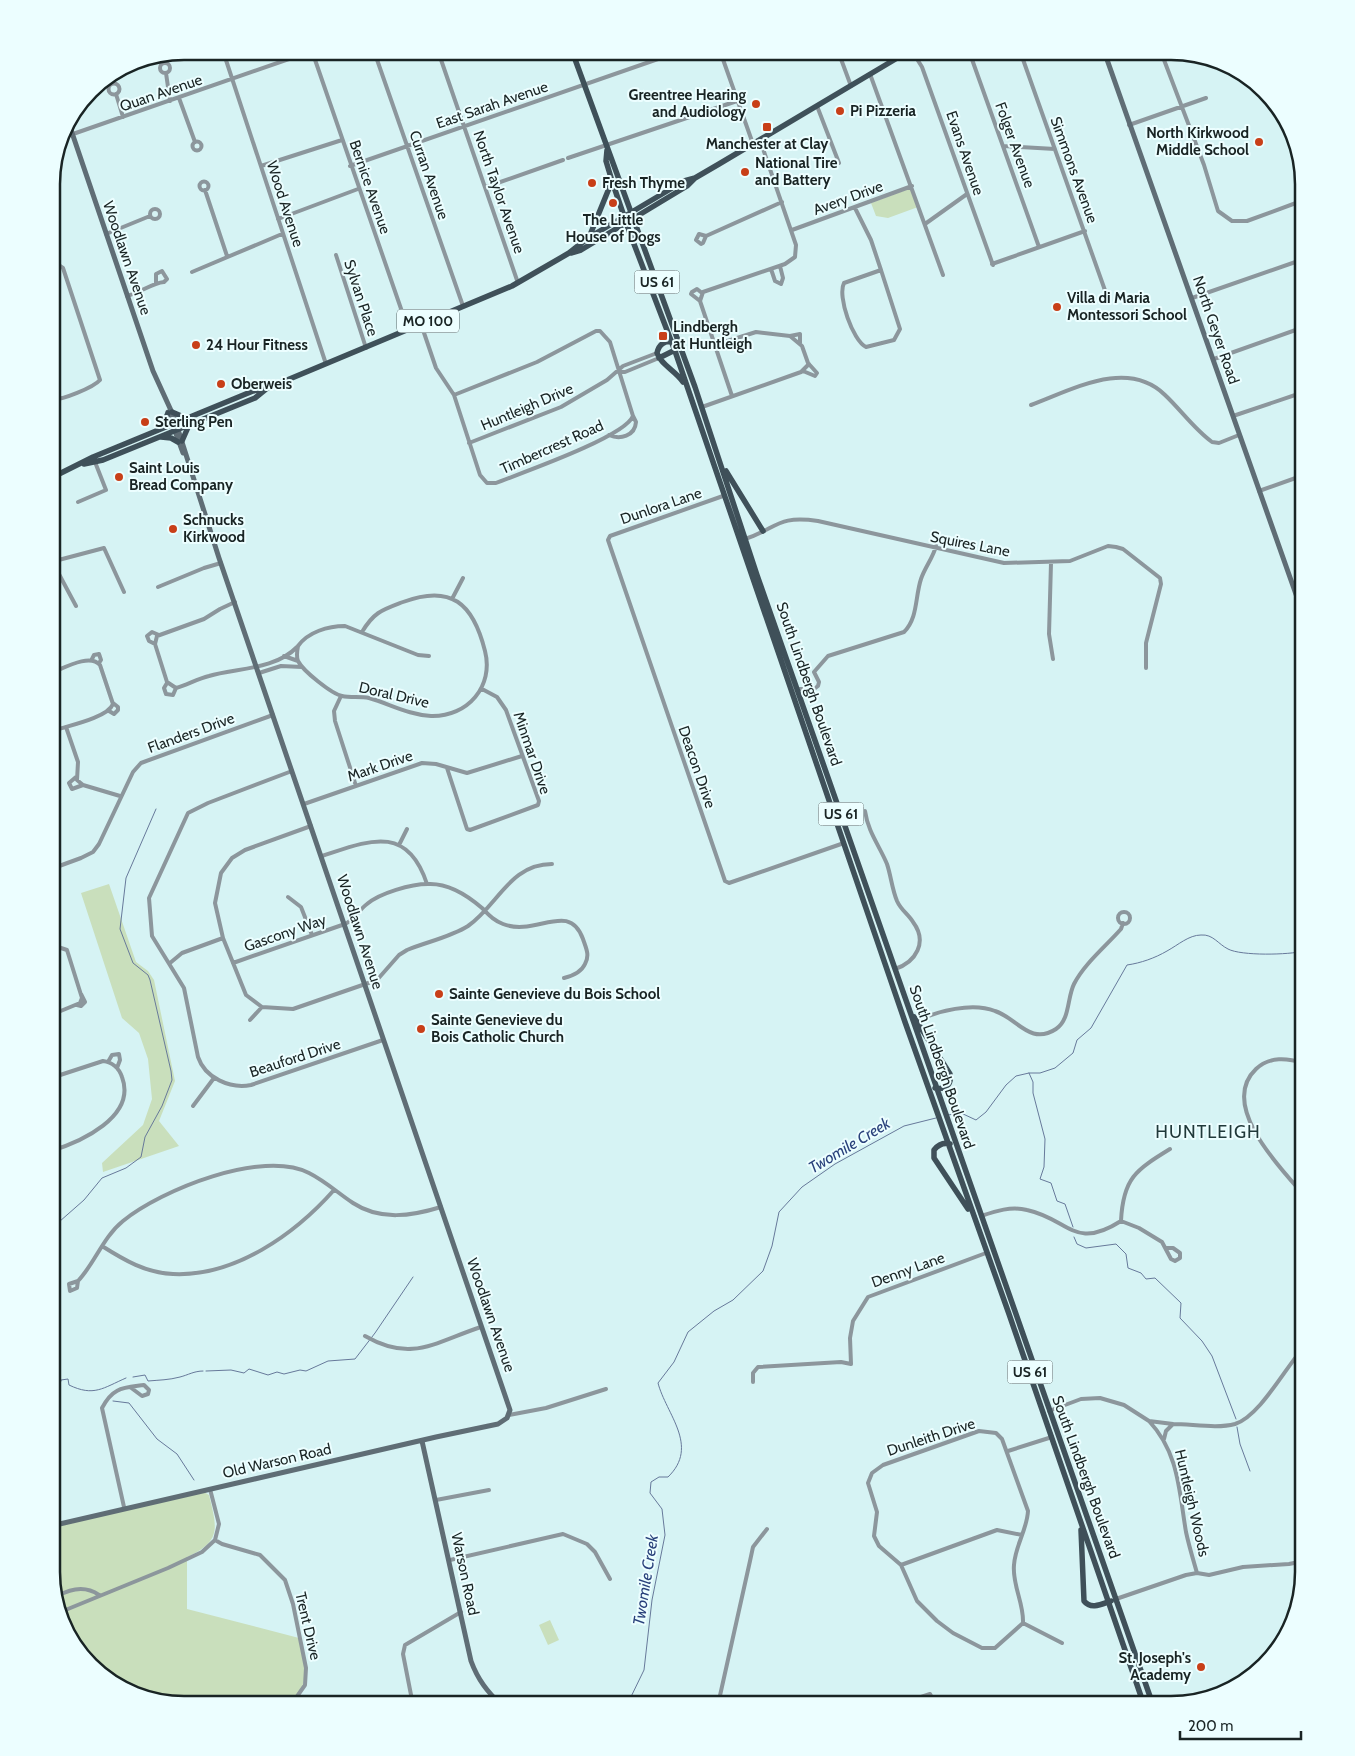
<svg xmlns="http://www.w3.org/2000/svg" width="1355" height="1756" font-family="Cabin,sans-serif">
<rect width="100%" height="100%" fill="#d6f3f4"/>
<!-- green -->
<path fill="#c9dfbc" d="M911,188L918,207L888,218L876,216L871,203Z
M109,884L136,962L148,971L154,980L175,1081L159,1121L179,1146L103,1172L102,1163L143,1125L152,1099L148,1059L139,1033L122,1018L81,893Z
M204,1492L209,1495C217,1528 222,1541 187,1557V1609L299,1638C304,1661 312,1688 289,1705H183L118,1687L73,1646L51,1573V1527Z
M550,1620L559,1640L548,1645L539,1625Z"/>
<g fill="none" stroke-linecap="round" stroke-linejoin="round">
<!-- stream -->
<path stroke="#67799a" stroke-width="1" d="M1029,1073L1033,1082V1093L1045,1139L1044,1167L1040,1179L1051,1183L1057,1201L1065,1204L1073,1227
M948,1115L961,1113L976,1120L986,1112L1006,1085L1016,1076L1029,1073H1040L1055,1068L1073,1053L1077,1040L1091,1028L1127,965C1141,963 1155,958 1167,951C1178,945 1189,935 1201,935C1213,934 1218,944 1228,949C1241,956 1289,955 1304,951
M51,1229L84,1200L102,1178L126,1168L141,1157L145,1137L162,1106L172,1080L171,1071L150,980L148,975L133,963L120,929L126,878L156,809
M1074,1237L1077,1244L1086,1248L1116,1244L1126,1254L1128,1268L1141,1273L1146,1279L1155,1278L1181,1303L1180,1318L1202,1341L1212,1356L1236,1419
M206,1371L231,1370L244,1373L249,1369L268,1375L277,1372L284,1374L300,1370L306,1371L328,1361L355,1359L375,1333L413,1277
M133,1377L145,1375L148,1381C159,1380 169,1380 180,1377C188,1375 194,1371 203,1371
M51,1387L52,1389L60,1385L61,1380L68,1379L69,1385C94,1397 103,1388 126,1378
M113,1401L129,1403L157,1439L177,1454L194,1480
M1237,1427L1240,1444L1250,1471
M627,1705L644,1670L652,1600L665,1535L662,1509L650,1493L651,1482L659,1477H668C700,1446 666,1414 658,1383L674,1362L688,1332L714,1311L733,1300L763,1271L772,1246L779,1212L802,1187L835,1164L904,1126L936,1118"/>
<!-- street -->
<path stroke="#8c969c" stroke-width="4" d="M223,51L326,364
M312,51L408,329
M374,51L463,306
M438,51L518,283
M720,51L753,144
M838,51L851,86
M912,51L922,67L993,265
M969,51L1039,247
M1020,51L1107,296
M1161,52L1204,165L1218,211L1232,221H1247L1304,200
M160 68a5 5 0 1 1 10 0a5 5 0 1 1-10 0Z
M166,73L170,101
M870,74L943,275
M108.5 89a5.5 5.5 0 1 1 11 0a5.5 5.5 0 1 1-11 0Z
M116,94L123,117
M179,98L195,142
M817,106L839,163
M1129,125L1206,98
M73,134L312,51
M192.5 146a4.5 4.5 0 1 1 9 0a4.5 4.5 0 1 1-9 0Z
M1003,146L1055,149
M568,158L737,101
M261,166L342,140
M350,166L681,51
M199.5 186a4.5 4.5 0 1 1 9 0a4.5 4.5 0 1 1-9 0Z
M486,187L563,160
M205,190L227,256
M855,208L871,240L881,270
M150 214a5 5 0 1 1 10 0a5 5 0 1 1-10 0Z
M278,219L358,189
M925,224L967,194
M792,230L912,186
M106,234L150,216
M706,236L699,234L696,240L701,244L703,243L706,236L782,202
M336,255L366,348
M992,264L1085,231
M771,269L775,281L781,284L783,278L780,266
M881,270L900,329L894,340L866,347C853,341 837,296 844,283Z
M192,272L282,234
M127,296C140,293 152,283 164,282L167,279L162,271L156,274V283
M1192,298L1304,259
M700,301L703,292L785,264L795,257L796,245L760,140
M700,301L732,396
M700,301L691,294L692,292L697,289L702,293
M421,324L436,368L454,395L480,475L487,483H496C521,473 625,437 633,416L610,342L600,331H596L537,362L454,395
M790,336L800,334V343
M715,345L756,332L790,336L802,346L808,363L817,373L815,376L803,371
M1214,359L1304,327
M618,372H625L659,358
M52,399C61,401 94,387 100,380L63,268L57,264L52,266
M1031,405C1072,390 1127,358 1165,395C1181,410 1194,429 1212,442L1219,443L1239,435
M702,407L801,372L809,364
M1233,416L1304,392
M609,435C620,440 635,436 636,422L633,416
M469,443L561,407L607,380L623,366L657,353
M1259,491L1304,475
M723,496L610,536L608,540L725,881L729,883L844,843
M78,502L106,490L95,462
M745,539C778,528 777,515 818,521L1004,563L1070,561L1108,546L1116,547L1123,549L1160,578L1161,584L1146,643V668
M52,561L76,606
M51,562L104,548L124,592
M1051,563L1049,634L1053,659
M158,587L204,568L221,563
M452,599L463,578
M362,632C374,612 382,610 403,602C451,584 473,603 485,651C494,686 468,717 431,716C409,715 390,704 369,698C360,696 351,698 342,696C332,694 303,671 298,661C296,656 297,651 298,646C308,632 328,626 345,626L418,655L429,656
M155,644L167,682L176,688C187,685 197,679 209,676C236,668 275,670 297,647
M155,644L157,636L204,619L220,609L235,602
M155,644L149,641L147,636L152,632L159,635
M284,656L298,661
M92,659L94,655L99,654L101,660L99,663
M259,673L281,666L302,667
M167,683L164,688L166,694L173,695L176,688
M797,689H814L818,686L819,682L814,672L828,656L904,632C918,618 915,597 921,579C925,567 933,558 936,546
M341,696L334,711L335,721L356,786
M109,711L114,714L118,710V707L113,703
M51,725L59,729C72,725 108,717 113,704L100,665C90,653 64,668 51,673
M66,727L78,762L77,780L83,785L120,796
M447,768L467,829L470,830L538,805L539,801L506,710L497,697L482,689
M292,771L208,803L188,813L149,898L152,936L184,988L198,1057C205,1078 230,1089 251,1085L383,1040
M76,777L69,783L72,789L83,785
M304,804L422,763L436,764L467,773L522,756
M865,811C868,832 879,845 887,864C891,876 892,889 897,901C901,910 908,914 913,922C928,942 916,962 895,969
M399,845L407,829
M322,856C368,841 407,823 427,884
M51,869L81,858L93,852L99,844L133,772L141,763L273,715
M288,897L301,907L312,935
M1118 918a6 6 0 1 1 12 0a6 6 0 1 1-12 0Z
M170,963L182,953L223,938
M233,963L345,924C355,919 358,911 367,904C380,893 411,884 428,884C448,883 467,895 482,908C489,915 493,920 503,924C536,937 569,900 583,939C586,948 590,955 585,964C581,973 572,976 564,978
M77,1005L81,1006L85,1002L81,994
M262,1007L293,1009L377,980L399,955L407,950C426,942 451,937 468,926C498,905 510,864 552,864
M262,1007L246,995L223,938L215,903L221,873L232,858L245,850L311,826
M51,1015L80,1003L82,998L67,950L58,947L51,950
M250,1020L262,1007
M916,1021C938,1011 972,1002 995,1011C1017,1018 1030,1046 1056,1029C1070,1020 1067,998 1074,984C1084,964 1106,946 1121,929L1123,923
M108,1062L112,1055L119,1054L120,1060L117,1068
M193,1106L214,1078
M51,1151C80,1142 137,1117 122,1077C119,1068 112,1062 103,1061L51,1078
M1304,1195C1281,1169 1218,1105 1256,1069C1270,1056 1287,1058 1304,1063
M981,1216C996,1211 1011,1206 1027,1210C1069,1219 1074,1251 1121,1221L1139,1228L1162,1242L1171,1259L1175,1261L1180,1258V1253L1173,1248H1166
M1121,1221C1123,1178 1136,1170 1170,1149
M102,1246C124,1260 146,1273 173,1274C235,1277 295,1234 334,1190
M78,1281L69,1284L70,1291L77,1288L78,1281C95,1263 103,1237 123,1221C161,1190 262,1149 309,1173C325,1181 338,1193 353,1203C380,1221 412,1216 441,1207
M365,1336C412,1363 435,1342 481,1327
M753,1382V1373L758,1367L841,1362L851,1364L850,1338L853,1321L868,1297L986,1253
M1049,1411L1081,1399L1100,1398L1124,1405L1149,1421L1173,1424
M509,1415L546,1408L606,1389
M1149,1421C1179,1453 1179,1491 1186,1532C1189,1546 1193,1559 1197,1573
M979,1431L996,1433L1002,1439L1028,1511C1027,1530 1015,1546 1014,1565C1012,1585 1024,1603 1023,1623L995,1648H982L953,1633L937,1621L917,1601L901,1565L879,1546L874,1536L877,1512L868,1483L872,1473L883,1465Z
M1164,1439L1166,1431L1173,1424C1192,1424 1217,1429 1235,1424C1260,1416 1285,1368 1304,1347
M1008,1451L1052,1437
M210,1489L219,1524L215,1540
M436,1500L489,1490
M124,1507L102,1408C113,1387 123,1388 144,1385L149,1390L148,1394L142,1396L130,1387
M450,1560L563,1534L587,1544L595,1552L610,1579
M901,1565L997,1530L1022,1535
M58,1596C72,1588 86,1586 99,1595
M1116,1599L1186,1575L1197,1573L1209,1575L1243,1567L1289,1564L1304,1561
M63,1611L168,1568L202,1552L215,1540L222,1544L260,1555L285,1580L293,1604L306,1668L305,1685L291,1705
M1023,1623L1062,1643
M719,1700L750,1561L753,1547L767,1529
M413,1705L403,1654L405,1645L461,1612
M718,1705L719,1700L772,1705
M885,1705L921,1697L930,1694L933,1700L932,1703L925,1704L921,1697"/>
<!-- secondary -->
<path stroke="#5f6d75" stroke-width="5" d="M1104,51L1304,617
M168,412L183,453
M422,1441L471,1661C478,1680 487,1691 501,1705
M51,1526L436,1437L498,1424L507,1418L510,1410L219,558L174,417L153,371L68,121"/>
<!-- primary -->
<path stroke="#3f5059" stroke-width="5.5" d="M572,51L695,387L757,575L1153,1705
M607,150L606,161L612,181L629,231L675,351L905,1022L1009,1314L1144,1705
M590,235L612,181
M571,253L581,250L687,186L695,178
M674,342C665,340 659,344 657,353C661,365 676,371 683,382
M659,358L677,349
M172,412L186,418
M161,429L168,413
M161,437L171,438L178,442
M182,441L189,425
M84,464L103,460L255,398L266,389
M726,471L763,531
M51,478L93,457L253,391L268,388L512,286L569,253L588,238L684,181L695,178L719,164L909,51
M914,1017L950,1074C952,1085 945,1090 935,1088
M950,1144C943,1142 938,1145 934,1150V1158L968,1209
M1081,1530L1084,1601C1091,1610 1102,1604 1111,1601"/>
</g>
<!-- markers -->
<g fill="#c83f18" stroke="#ecfeff" stroke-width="2">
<circle cx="756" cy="104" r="5"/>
<circle cx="840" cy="111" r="5"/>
<rect x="762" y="122" width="10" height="10" rx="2.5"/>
<circle cx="1259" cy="142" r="5"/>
<circle cx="745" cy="172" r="5"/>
<circle cx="592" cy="183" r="5"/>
<circle cx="613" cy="203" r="5"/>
<circle cx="1057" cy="307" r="5"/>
<rect x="658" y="331" width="10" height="10" rx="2.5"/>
<circle cx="196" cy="345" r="5"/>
<circle cx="221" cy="384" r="5"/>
<circle cx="145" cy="422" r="5"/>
<circle cx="119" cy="477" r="5"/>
<circle cx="173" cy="529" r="5"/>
<circle cx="439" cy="994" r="5"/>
<circle cx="421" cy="1029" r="5"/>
<circle cx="1201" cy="1667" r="5"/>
</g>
<g text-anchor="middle" stroke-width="4" stroke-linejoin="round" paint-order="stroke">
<!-- shield labels -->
<g fill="#ecfeff" stroke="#586566" stroke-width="1">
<rect x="634.5" y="270.5" width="45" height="23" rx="4"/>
<rect x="397" y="309.5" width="62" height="23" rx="4"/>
<rect x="818.5" y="802.5" width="45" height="23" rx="4"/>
<rect x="1007.5" y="1360.5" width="45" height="23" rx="4"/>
</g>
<g font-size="14" font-weight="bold" fill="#192424">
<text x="657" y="287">US 61</text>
<text x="428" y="326">MO 100</text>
<text x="841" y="819">US 61</text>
<text x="1030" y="1377">US 61</text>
</g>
<!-- street labels -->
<g font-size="15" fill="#192424" stroke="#ecfeff">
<text transform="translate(161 93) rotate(-19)" y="5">Quan Avenue</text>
<text transform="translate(492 105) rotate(-19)" y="5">East Sarah Avenue</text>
<text transform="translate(1015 145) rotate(70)" y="5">Folger Avenue</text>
<text transform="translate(965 153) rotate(71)" y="5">Evans Avenue</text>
<text transform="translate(1074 170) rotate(70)" y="5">Simmons Avenue</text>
<text transform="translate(429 175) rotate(71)" y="5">Curran Avenue</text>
<text transform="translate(370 187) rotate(71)" y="5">Bernice Avenue</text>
<text transform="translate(499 192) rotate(71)" y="5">North Taylor Avenue</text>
<text transform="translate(848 198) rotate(-20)" y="5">Avery Drive</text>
<text transform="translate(285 204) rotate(72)" y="5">Wood Avenue</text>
<text transform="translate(127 258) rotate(71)" y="5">Woodlawn Avenue</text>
<text transform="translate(361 298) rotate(72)" y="5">Sylvan Place</text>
<text transform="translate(1216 330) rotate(71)" y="5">North Geyer Road</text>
<text transform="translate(527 407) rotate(-23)" y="5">Huntleigh Drive</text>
<text transform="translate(552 447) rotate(-24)" y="5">Timbercrest Road</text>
<text transform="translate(661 506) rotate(-19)" y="5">Dunlora Lane</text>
<text transform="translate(970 544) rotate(11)" y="5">Squires Lane</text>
<text transform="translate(809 684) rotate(71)" y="5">South Lindbergh Boulevard</text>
<text transform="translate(394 695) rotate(13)" y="5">Doral Drive</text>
<text transform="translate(191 733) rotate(-20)" y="5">Flanders Drive</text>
<text transform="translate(532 753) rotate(71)" y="5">Minmar Drive</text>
<text transform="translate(380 766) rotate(-19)" y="5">Mark Drive</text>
<text transform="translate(697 767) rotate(71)" y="5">Deacon Drive</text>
<text transform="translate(360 932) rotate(72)" y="5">Woodlawn Avenue</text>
<text transform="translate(285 933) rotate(-19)" y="5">Gascony Way</text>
<text transform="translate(295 1058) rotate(-18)" y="5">Beauford Drive</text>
<text transform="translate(942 1067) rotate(71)" y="5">South Lindbergh Boulevard</text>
<text transform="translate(908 1270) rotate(-20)" y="5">Denny Lane</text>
<text transform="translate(491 1315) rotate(71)" y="5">Woodlawn Avenue</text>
<text transform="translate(931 1437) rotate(-18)" y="5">Dunleith Drive</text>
<text transform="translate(277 1461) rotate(-13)" y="5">Old Warson Road</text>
<text transform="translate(1086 1477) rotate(70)" y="5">South Lindbergh Boulevard</text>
<text transform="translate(1192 1503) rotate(77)" y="5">Huntleigh Woods</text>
<text transform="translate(465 1574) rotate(78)" y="5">Warson Road</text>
<text transform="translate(308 1626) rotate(77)" y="5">Trent Drive</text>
</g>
<!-- poi labels -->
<g font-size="15" font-weight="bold" fill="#192424" stroke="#ecfeff" text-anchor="start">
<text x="746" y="100" text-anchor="end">Greentree Hearing<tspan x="746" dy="17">and Audiology</tspan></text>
<text x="850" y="116">Pi Pizzeria</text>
<text x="1249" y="138" text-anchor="end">North Kirkwood<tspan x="1249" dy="17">Middle School</tspan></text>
<text x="767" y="149" text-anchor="middle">Manchester at Clay</text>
<text x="755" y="168">National Tire<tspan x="755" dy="17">and Battery</tspan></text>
<text x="602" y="188">Fresh Thyme</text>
<text x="613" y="225" text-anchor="middle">The Little<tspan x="613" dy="17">House of Dogs</tspan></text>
<text x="1067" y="303">Villa di Maria<tspan x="1067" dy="17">Montessori School</tspan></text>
<text x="673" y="332">Lindbergh<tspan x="673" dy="17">at Huntleigh</tspan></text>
<text x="206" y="350">24 Hour Fitness</text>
<text x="231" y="389">Oberweis</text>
<text x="155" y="427">Sterling Pen</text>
<text x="129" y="473">Saint Louis<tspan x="129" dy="17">Bread Company</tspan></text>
<text x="183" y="525">Schnucks<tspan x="183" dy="17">Kirkwood</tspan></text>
<text x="449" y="999">Sainte Genevieve du Bois School</text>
<text x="431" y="1025">Sainte Genevieve du<tspan x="431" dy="17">Bois Catholic Church</tspan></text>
<text x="1191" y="1663" text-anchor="end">St. Joseph's<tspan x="1191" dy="17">Academy</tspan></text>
</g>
<!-- water labels -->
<g font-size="16" font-style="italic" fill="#29417b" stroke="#ecfeff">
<text transform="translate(849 1145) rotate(-31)" y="6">Twomile Creek</text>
<text transform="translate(645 1580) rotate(-81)" y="6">Twomile Creek</text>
</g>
<!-- quarter labels -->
<g font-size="18" letter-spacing="1" fill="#20393a" stroke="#ecfeff">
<text x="1208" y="1138">HUNTLEIGH</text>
</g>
</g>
<!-- crop -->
<path d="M0 0H1355V1756H0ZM184 60H1171A124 124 0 0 1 1295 184V1572A124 124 0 0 1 1171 1696H184A124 124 0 0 1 60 1572V184A124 124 0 0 1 184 60Z" fill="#ecfeff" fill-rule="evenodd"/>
<path fill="none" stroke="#192424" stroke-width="2.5" d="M184 60H1171A124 124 0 0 1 1295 184V1572A124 124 0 0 1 1171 1696H184A124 124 0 0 1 60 1572V184A124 124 0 0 1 184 60Z"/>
<!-- scale -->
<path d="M1180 1731v8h121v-8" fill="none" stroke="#192424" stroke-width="2.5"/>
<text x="1188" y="1731" font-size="15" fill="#192424" stroke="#ecfeff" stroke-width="4" paint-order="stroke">200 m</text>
</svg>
